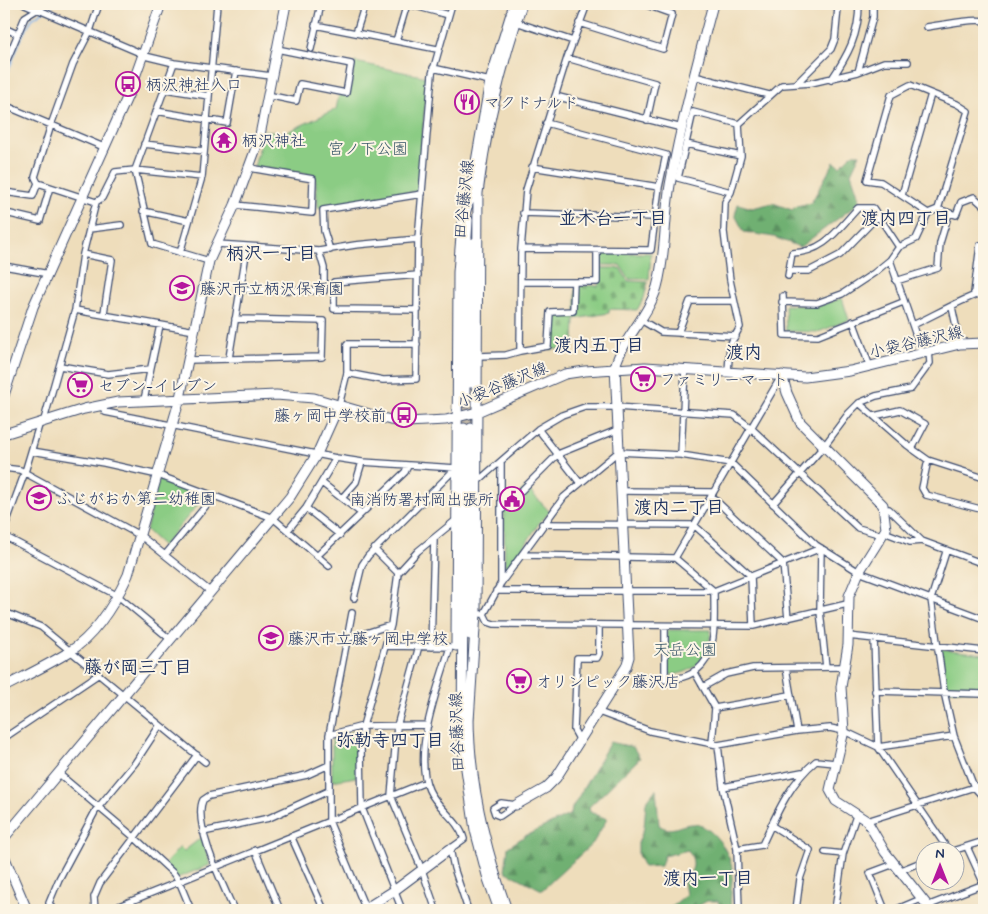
<svg xmlns="http://www.w3.org/2000/svg" width="988" height="914" font-family="Mynerve,'Klee One',sans-serif">
<defs>
<pattern id="forest-firs" width="22" height="20" patternUnits="userSpaceOnUse" patternTransform="scale(1.25)"><rect width="22" height="20" fill="#70b072"/><path d="M5 1l3.5 6h-7zM16 11l3.5 6h-7z" fill="#5b9061"/></pattern>
<pattern id="cemetery-stones" width="16" height="16" patternUnits="userSpaceOnUse" patternTransform="scale(1.25)"><rect width="16" height="16" fill="#8bcc84"/><path d="M2 7V4a2 2 0 0 1 4 0v3zM10 15v-3a2 2 0 0 1 4 0v3z" fill="#71a66f"/></pattern>
</defs>
<rect width="100%" height="100%" fill="#fcf5e5"/>
<filter id="ink" filterUnits="userSpaceOnUse"><feTurbulence type="fractalNoise" baseFrequency=".02" numOctaves="2"/><feDisplacementMap in="SourceGraphic" scale="10" xChannelSelector="R" yChannelSelector="G"/><feConvolveMatrix kernelMatrix="1 2 1 2 8 2 1 2 1" color-interpolation-filters="sRGB"/></filter>
<filter id="wash" filterUnits="userSpaceOnUse"><feTurbulence type="fractalNoise" baseFrequency=".0096" numOctaves="4" result="noise"/><feDisplacementMap in="SourceGraphic" scale="20" xChannelSelector="R" yChannelSelector="G"/><feGaussianBlur stdDeviation="1.12" result="paint"/><feColorMatrix in="noise" values="0 0 0 0 0 0 0 0 0 0 0 0 0 0 0 0 0 1.4 0 .05"/><feComposite in="paint" operator="in"/></filter>
<g filter="url(#wash)">
<rect width="100%" height="100%" fill="#edb"/>
<!-- forest -->
<path fill="url(#forest-firs)" stroke="#467068" d="M852,154H860L851,173L860,200L855,206L800,247L774,237L744,232L735,215L738,204L752,208L773,203L792,210L796,206L811,203L834,162L840,166Z
M610,742L633,747L640,758L589,807L590,812L607,819L593,843L542,890L505,871L508,847L525,836L571,814L572,808Z
M656,789L659,825C671,834 680,824 692,824C711,823 729,851 732,868C734,879 729,895 731,910H721L718,901H707L691,910H667L686,895L684,882C693,870 697,864 688,850L664,856L661,866L644,867L638,855V843L644,828L646,802Z"/>
<!-- cemetery -->
<path fill="url(#cemetery-stones)" stroke="#537e71" d="M599,268H620L628,281L648,282L644,298L637,310L609,309V313L575,319L574,346L551,350L552,316L576,314V287L578,285L599,286Z"/>
<!-- green -->
<path fill="#8bcc84" stroke="#537e71" d="M355,62L427,77L418,191L318,208L315,175L254,167L264,130L285,133L336,109L339,95L349,96Z
M600,253H651L649,279H629L620,265H600Z
M842,298L849,320L818,332L786,331L785,305L818,306Z
M159,479L206,495L163,546L146,530Z
M526,487L550,512L539,523L505,577L504,507Z
M667,630H711C709,658 695,675 666,675Z
M941,649L984,654V691L947,690Z
M354,731L356,777L332,781V739Z
M202,837L210,865L177,878L164,865L180,847L184,851Z"/>
<g fill="none" stroke-linecap="round" stroke-linejoin="round">
<!-- stream -->
<path stroke="#7eb4ec" stroke-width="2" d="M4,81L23,34L32,19L54,4"/>
</g>
</g>
<g filter="url(#ink)">
<g fill="none" stroke-linecap="round" stroke-linejoin="round">
<!-- secondary-tunnel -->
<path stroke="#c4baa8" stroke-width="9" stroke-dasharray="9 4.5" stroke-linecap="butt" d="M464,428L465,402
M471,428V402"/>
<defs>
<path id="street" d="M25,4L145,55
M408,4L448,15
M516,22L573,41
M579,23L663,49L672,14L644,4
M315,25L437,49
M927,27C940,25 975,18 984,21
M4,28L17,34
M356,33L365,4
M396,41L407,4
M311,49L321,4
M145,56L174,63L271,76
M567,58L655,83L647,120
M174,63L135,170L152,244L209,261
M4,67L25,17L46,4
M433,68L490,81
M858,72L884,62H908
M694,76L769,95
M831,80C848,55 859,35 859,4
M797,83L831,49L835,39L838,8L828,4
M910,85L957,104L968,111L938,209L928,213L881,182L867,180L891,95Z
M165,89L209,96
M267,95L296,101L300,84L346,93L351,64L277,49
M555,96L682,128
M4,105L106,148
M156,111L227,123L236,71
M144,144L204,151
M686,144L741,156
M532,167L659,187
M4,192L33,196L38,183
M731,192L678,178L693,112L739,124
M902,195L931,94
M96,202L38,183L35,177L51,125L73,64L90,31L99,4
M4,205L6,213L40,221L50,187
M235,205L312,213L313,179L250,168
M938,209L956,215L961,202L974,197L984,206
M143,211L189,221
M523,213L655,217
M89,229L121,225
M217,244L319,251L355,245L418,239
M521,249L651,250L659,187L666,155L546,123
M330,250L324,231L323,210L422,194
M180,253L202,177L217,4
M83,254L112,260L104,313
M890,260L922,353
M4,266L49,274
M789,271H809L840,255L879,215
M788,276L792,253C825,252 837,230 858,208H873L899,247
M896,281L938,268L940,243L949,213
M521,282H597V250
M240,289L324,291V268L319,251
M974,293L980,245
M783,296L784,335L818,336L903,302
M782,302L817,303L842,294L874,273L890,260L899,247L916,239L928,213
M952,307L960,344
M75,310L195,331
M418,310L334,309V282L418,275
M641,320L661,332L736,336
M853,321L870,367
M913,325C927,319 975,292 984,293
M678,333L690,301H734
M520,351L548,346L550,312L573,311L574,282
M478,356L506,355L520,351L521,249L526,190L567,58L587,4
M229,358L247,248
M188,360L322,357L323,321L235,319
M60,366L108,374L150,369
M728,371L730,345L740,327L730,280L724,232L725,202L731,192L741,156L739,124L782,85L811,83L858,72L873,17V4
M347,373V344H417
M144,400L160,325
M859,403L907,445L928,460L984,478
M102,405L105,412L336,458L362,462L456,468
M339,405L347,373L383,380L416,379L418,239L432,74L452,4
M874,416L900,410L925,424L912,449
M44,420L75,310L83,254L96,202L102,198L115,172L135,170L202,177
M538,429L580,483
M32,451L104,463L158,475L273,518L329,566
M681,455L685,369
M928,460L922,488L926,495L984,510
M501,463V583
M4,468L20,470L141,536L211,592
M478,481L538,429L562,415L585,407H616L734,415L751,428L858,528L882,535L884,532L910,542L922,541
M322,483L361,513
M621,491L713,492L711,496L783,563L788,619
M342,498L356,482L362,462
M773,504L825,445L849,413L859,403L876,396L911,389L930,363L929,351
M306,508L340,535
M502,510L558,454L617,430
M885,510L889,509L922,541L984,564
M542,524L694,525L751,576L753,626
M4,529L25,472L40,422
M288,530L306,508L336,458
M4,536L118,596L171,640
M374,549L398,573
M946,552L931,599L944,692L954,736L974,787L984,798
M165,555L214,496
M318,555L405,472L408,466
M523,555L675,558L714,591C714,632 720,678 665,680V626
M675,558L782,375
M496,591H714L821,548L820,611L826,667
M354,598L362,565L368,556L456,468
M4,612L41,627L205,762
M352,613L329,735V821L366,910
M481,614H484L488,622L494,624L753,626L847,604
M484,614L501,583L564,497L618,452L681,455L731,463L816,545L859,572L984,619
M848,636L984,651
M347,639L391,625
M874,639L878,747L949,851
M386,646L454,647
M419,646L397,726L391,796L422,870L436,910
M431,647L434,539
M450,647C439,685 412,752 429,790C437,808 459,820 464,839L450,849L454,868L468,910
M786,668L797,731
M694,671L715,708L712,744
M703,687L726,674L753,668L843,667
M875,691L984,694
M715,708L790,695
M596,711L650,731L718,745L797,731L830,728L844,731L878,747L954,736
M329,735L363,726L428,725
M4,738L99,674
M579,739L574,730L577,658H597L599,654V626
M718,745L723,787L737,849L739,910
M58,773L135,838L173,873L179,881L191,910
M723,787L802,772
M501,803L516,805L500,816L495,814L493,808Z
M867,821L984,784
M771,825L810,850L800,879L796,910
M203,832L269,818L328,791
M291,836L324,910
M967,847L984,884
M737,849L762,845C776,815 790,782 816,761L835,763
M255,850L280,910
M825,852L843,854
M949,852L984,841
M899,871L926,860
M927,906L984,884
M53,910L49,903L59,879L96,810L135,763L160,725
M95,910L94,897L100,883L197,755
M109,910L426,782
M234,910C224,887 192,823 203,800L209,796L307,775L329,765
M402,910L362,808L361,749L363,726L391,625L398,573L418,551L456,520
M835,910L843,854L857,813
M885,910L870,873L894,864
M895,910L921,899"/>
<path id="secondary" d="M478,193C486,128 501,66 522,4
M469,202L490,81L514,4
M782,375L787,393L800,422L883,505L886,529L859,572L849,596L848,645L841,687L844,731L830,790L836,801L867,821L885,852L931,910
M471,383L473,243
M4,395L33,307L130,91L161,4
M465,402V271L468,220
M464,428L462,742L475,830L488,879L499,910
M4,434L84,409L118,402L276,395L314,398L390,420L406,422L446,420L477,412L565,374L585,371L645,367L805,377L850,371L960,344L984,343
M470,635L471,428
M456,646L458,272L462,224L470,197
M4,687C25,676 48,665 69,652C96,635 115,603 128,575L180,398L209,261L235,205L259,140L286,4
M469,716C469,783 485,848 507,910
M469,721L476,613L478,187
M516,805L546,788L556,778L626,667L629,657L615,367C623,338 648,317 657,287C666,255 664,219 670,185C681,124 697,64 713,4
M4,838L290,497L317,454L339,405
M4,856L27,910
M363,910L395,890L450,849"/>
</defs>
<!-- street casing -->
<use href="#street" stroke="#3b496c" stroke-width="8"/>
<!-- secondary casing -->
<use href="#secondary" stroke="#3b496c" stroke-width="11"/>
<!-- street -->
<use href="#street" stroke="#fff" stroke-width="5.5"/>
<!-- secondary -->
<use href="#secondary" stroke="#fff" stroke-width="9"/>
</g>
</g>
<!-- icons -->
<defs>
<symbol id="bus-ring" viewBox="-11 -11 22 22"><circle r="9.5" fill="#fcf5e5" stroke="#b5179e" stroke-width="1.5"/><path d="M-5-6H5V4H4V6H2V4H-2V6H-4V4H-5ZM-3.5-4V0h7V-4ZM-3.5 1.2v1.5H-2V1.2ZM2 1.2v1.5H3.5V1.2Z" fill="#b5179e"/></symbol>
<symbol id="restaurant-ring" viewBox="-11 -11 22 22"><circle r="9.5" fill="#fcf5e5" stroke="#b5179e" stroke-width="1.5"/><path d="M-5-6h1v4h1v-4h1v4h1v-4h1v5L-1.5 .5V6h-2V.5L-5-1ZM5-6V6H3V1.5H1.5Q1.5-4 5-6Z" fill="#b5179e"/></symbol>
<symbol id="temple-ring" viewBox="-11 -11 22 22"><circle r="9.5" fill="#fcf5e5" stroke="#b5179e" stroke-width="1.5"/><path d="M0-6L5-2H3V0L6.5 2.5H4V6H1.5V3h-3V6H-4V2.5H-6.5L-3 0V-2H-5Z" fill="#b5179e"/></symbol>
<symbol id="school-ring" viewBox="-11 -11 22 22"><circle r="9.5" fill="#fcf5e5" stroke="#b5179e" stroke-width="1.5"/><path d="M0-5L7-2L0 1L-7-2ZM-4 1L0 2.5L4 1V4Q0 6-4 4Z" fill="#b5179e"/></symbol>
<symbol id="supermarket-ring" viewBox="-11 -11 22 22"><circle r="9.5" fill="#fcf5e5" stroke="#b5179e" stroke-width="1.5"/><path d="M-6-5.5h2.5l.6 2H6L4.5 2H-2.5L-4.4-4H-6ZM-1.5 3.2a1.3 1.3 0 1 0 .1 0ZM3 3.2a1.3 1.3 0 1 0 .1 0Z" fill="#b5179e"/></symbol>
<symbol id="civic-ring" viewBox="-11 -11 22 22"><circle r="9.5" fill="#fcf5e5" stroke="#b5179e" stroke-width="1.5"/><path d="M-.6-6.5H3V-4.5H.6V-3L4-1V1h2V6H-6V1h2V-1L-.6-3ZM-1.2 2.5V6h2.4V2.5Z" fill="#b5179e"/></symbol>
</defs>
<g fill-rule="evenodd">
<use href="#bus-ring" x="114" y="70" width="28" height="28"/>
<use href="#restaurant-ring" x="453" y="88" width="28" height="28"/>
<use href="#temple-ring" x="210" y="126" width="28" height="28"/>
<use href="#school-ring" x="168" y="274" width="28" height="28"/>
<use href="#supermarket-ring" x="629" y="365" width="28" height="28"/>
<use href="#supermarket-ring" x="66" y="371" width="28" height="28"/>
<use href="#bus-ring" x="390" y="401" width="28" height="28"/>
<use href="#school-ring" x="25" y="484" width="28" height="28"/>
<use href="#civic-ring" x="498" y="485" width="28" height="28"/>
<use href="#school-ring" x="257" y="624" width="28" height="28"/>
<use href="#supermarket-ring" x="505" y="667" width="28" height="28"/>
</g>
<g text-anchor="middle" stroke-width="4" stroke-linejoin="round" paint-order="stroke">
<!-- poi labels -->
<g font-size="16" fill="#1b2f5e" stroke="#fcf5e5" text-anchor="start">
<text x="146" y="90">柄沢神社入口</text>
<text x="484" y="108">マクドナルド</text>
<text x="242" y="146">柄沢神社</text>
<text x="200" y="294">藤沢市立柄沢保育園</text>
<text x="660" y="385">ファミリーマート</text>
<text x="98" y="391">セブン-イレブン</text>
<text x="386" y="421" text-anchor="end">藤ヶ岡中学校前</text>
<text x="56" y="504">ふじがおか第二幼稚園</text>
<text x="494" y="505" text-anchor="end">南消防署村岡出張所</text>
<text x="288" y="644">藤沢市立藤ヶ岡中学校</text>
<text x="536" y="687">オリンピック藤沢店</text>
</g>
<!-- park labels -->
<g font-size="16" fill="#375668" stroke="#fcf5e5">
<text x="368" y="154">宮ノ下公園</text>
<text x="685" y="655">天岳公園</text>
</g>
<!-- street labels -->
<g font-size="16" fill="#1b2f5e" stroke="#fcf5e5">
<text transform="translate(463 199) rotate(-84)" y="6">田谷藤沢線</text>
<text transform="translate(916 341) rotate(-13)" y="6">小袋谷藤沢線</text>
<text transform="translate(502 384) rotate(-22)" y="6">小袋谷藤沢線</text>
<text transform="translate(456 732) rotate(-92)" y="6">田谷藤沢線</text>
</g>
<!-- neighbourhood labels -->
<g font-size="18" font-weight="bold" fill="#1b2f5e" stroke="#fcf5e5">
<text x="613" y="224">並木台一丁目</text>
<text x="906" y="224">渡内四丁目</text>
<text x="271" y="259">柄沢一丁目</text>
<text x="599" y="351">渡内五丁目</text>
<text x="744" y="358">渡内</text>
<text x="679" y="513">渡内二丁目</text>
<text x="138" y="673">藤が岡三丁目</text>
<text x="390" y="746">弥勒寺四丁目</text>
<text x="708" y="884">渡内一丁目</text>
</g>
</g>
<!-- margin -->
<rect width="988" height="914" fill="none" stroke="#fcf5e5" stroke-width="20"/>
<!-- north arrow -->
<g transform="translate(940 866)"><circle r="24" fill="#fcf5e5" stroke="#a2a6af"/>
<path d="M0-4L9 19L0 12L-9 19Z" fill="#b5179e"/>
<text y="-8" font-size="14" font-weight="bold" text-anchor="middle" fill="#1b2f5e">N</text>
</g>
</svg>
